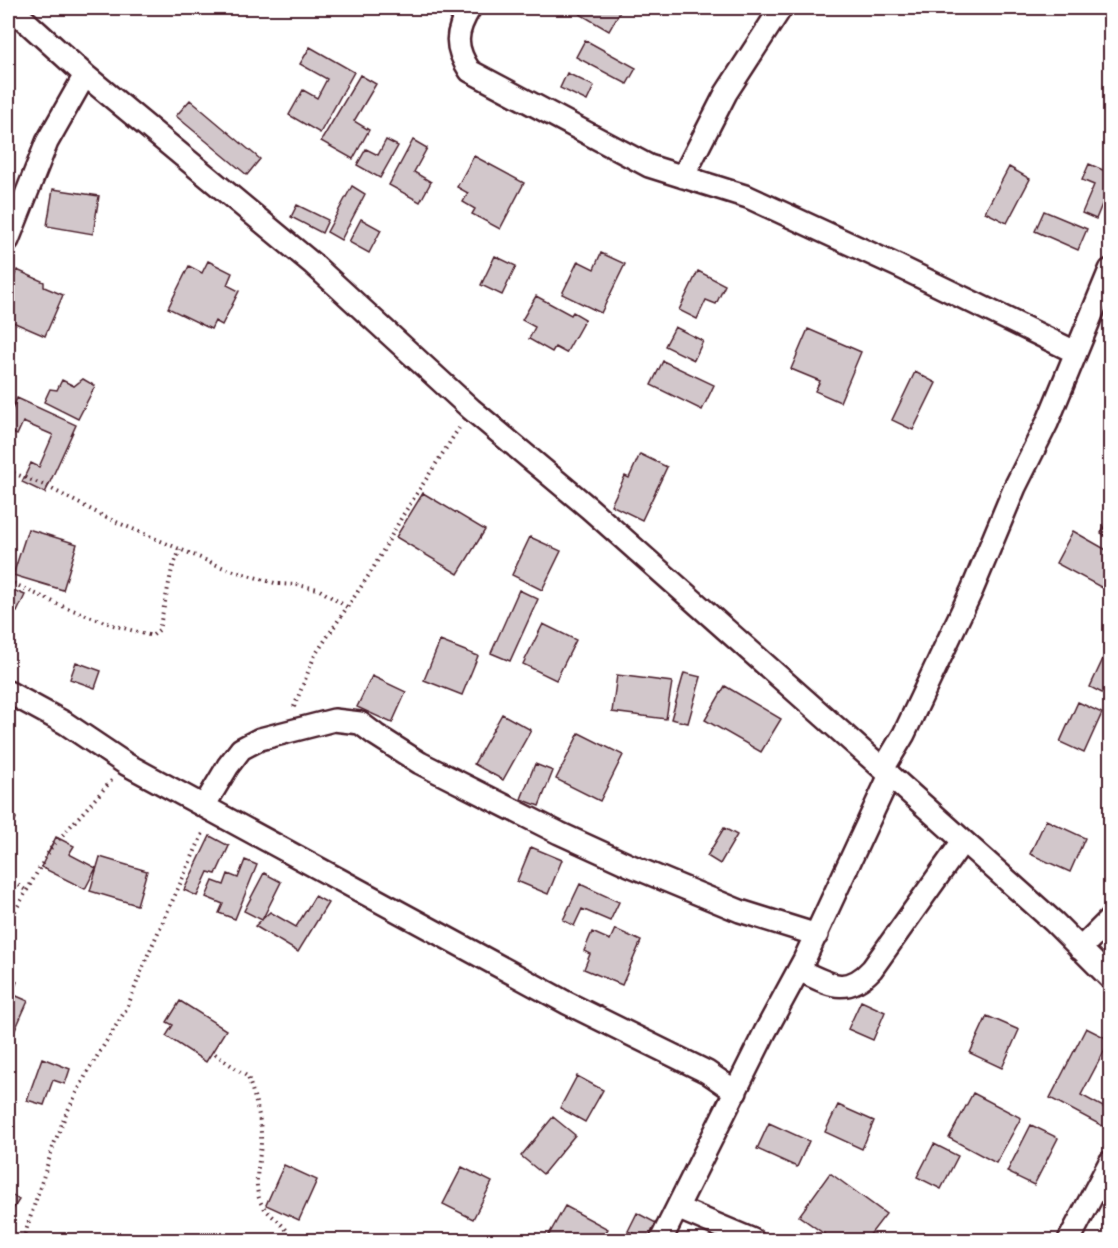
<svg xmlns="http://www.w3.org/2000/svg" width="1118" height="1248" font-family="'Architects Daughter',sans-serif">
<rect width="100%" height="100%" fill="#fff"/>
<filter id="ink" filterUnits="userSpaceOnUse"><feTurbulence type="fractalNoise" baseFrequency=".0167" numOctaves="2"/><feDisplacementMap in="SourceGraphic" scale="12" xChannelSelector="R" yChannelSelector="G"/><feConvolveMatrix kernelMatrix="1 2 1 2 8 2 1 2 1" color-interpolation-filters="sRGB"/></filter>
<g filter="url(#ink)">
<!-- building -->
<path fill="#d2c7cb" stroke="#4a1f2b" stroke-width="1.5" d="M583,8H622L609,31L580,14Z
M585,40L636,68L627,84L576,57Z
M310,47L354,72L320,133L289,115L303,90L317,98L327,79L300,64Z
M567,73L594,86L587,101L560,88Z
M360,75L376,84L354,121L369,130L353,159L321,141Z
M190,100L260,159L247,175L176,116Z
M386,140L398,146L380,178L357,165L366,149L378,155Z
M413,140L427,148L414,172L431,182L420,202L389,185Z
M474,156L524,183L500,229L472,214L475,209L463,202L468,193L457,187Z
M1089,164L1110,173V185L1096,219L1082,213L1094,185L1082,180Z
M1009,167L1030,179L1007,223L985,212Z
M352,186L365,194L341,240L327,232Z
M53,189L99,196L93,234L47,226Z
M297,205L328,220L322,233L291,217Z
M1044,211L1087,229L1078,250L1035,231Z
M361,219L381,230L369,253L349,242Z
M601,253L625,264L601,313L562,294L578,261L594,269Z
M495,256L516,266L502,295L481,285Z
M208,261L232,273L227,285L239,291L222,325L215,321L211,329L168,308L189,266L202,273Z
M17,270L44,282V287L63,295L45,336L8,320V291Z
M698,271L725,285L716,304L706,300L697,319L679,310Z
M536,296L571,315L573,312L585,319L566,353L555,347L552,352L529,339L535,327L522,320Z
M675,327L703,341L694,360L665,346Z
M808,329L861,352L840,402L815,391L820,381L791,369Z
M663,361L714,385L702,410L651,385Z
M915,372L936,383L913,430L892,420Z
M83,379L95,386L78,419L44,402L50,389L57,390L62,380L74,386Z
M17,398L76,425L45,493L22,482L31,463L39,467L53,435L23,422L17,435L8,431V419Z
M640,454L667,467L642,520L611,505L625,476L629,478Z
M423,493L485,530L458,574L396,537Z
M1110,515V538L1101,533Z
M28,529L77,544L63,590L13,575Z
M1073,531L1110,552V586L1108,591L1056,563Z
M530,537L561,551L542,590L512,575Z
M8,588L25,595L17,612L8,608Z
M519,590L538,599L510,661L491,653Z
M543,624L576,640L556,680L523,664Z
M440,641L478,656L462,695L424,680Z
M1110,644V697L1090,687Z
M76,662L101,671L95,688L70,679Z
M684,673L701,677L688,723L671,719Z
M617,675L672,682L666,719L612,712Z
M372,676L406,692L392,723L357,707Z
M725,686L781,719L761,752L705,720Z
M1078,702L1102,713L1084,753L1060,742Z
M502,714L531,730L503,780L474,764Z
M579,733L623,755L600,801L556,779Z
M535,764L553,771L539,806L521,799Z
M8,814L16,818L8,835Z
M1046,820L1085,838L1070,872L1030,854Z
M724,828L737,835L720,864L707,856Z
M210,836L229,846L216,874L208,872L197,896L184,890Z
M56,837L74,846L69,854L96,868L85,889L41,867Z
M531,847L562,860L548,894L517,881Z
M100,857L147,871L137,905L90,891Z
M245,860L257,865L235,919L219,913L223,904L206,897L213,881L224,885L228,874L238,878Z
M264,873L281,882L262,920L244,911Z
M580,884L619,902L610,921L582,909L574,926L563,920Z
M315,896L328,903L298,952L255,926L270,912L296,927Z
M615,929L641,941L622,985L584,969L590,954L584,951L592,932L610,940Z
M8,978L17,982L12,994L28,1001L15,1030L8,1027Z
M180,1001L226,1030L206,1062L166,1036L173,1025L167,1022Z
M861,1001L885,1012L873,1040L848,1029Z
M987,1016L1019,1030L1002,1068L970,1053Z
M1086,1028L1110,1040L1081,1095L1103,1107L1110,1092V1130L1050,1098Z
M42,1058L70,1069L65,1084L53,1080L44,1105L27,1100Z
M577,1076L603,1090L585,1122L560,1108Z
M973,1093L1021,1118L996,1163L949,1138Z
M838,1105L874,1121L862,1149L825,1132Z
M553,1117L575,1135L543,1174L521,1156Z
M769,1123L809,1141L797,1167L757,1149Z
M1031,1125L1058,1138L1034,1185L1007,1172Z
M934,1144L958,1156L941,1189L917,1177Z
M284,1165L317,1180L299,1220L266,1205Z
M462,1167L492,1182L473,1219L443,1204Z
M830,1173L886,1214L866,1240H833L799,1216Z
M8,1192L19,1200L8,1217Z
M565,1206L608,1229L601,1240H546Z
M637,1213L658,1224L649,1240L628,1231Z"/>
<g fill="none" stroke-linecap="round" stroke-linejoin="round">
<defs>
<path id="minor" d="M11,8L85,75L313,264L471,409L589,508L883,769L1054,922L1110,978
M470,8C455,32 454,47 470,71L649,166L748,197L898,266L1075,352
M683,177L726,93L781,8
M8,240L47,142L85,75
M8,692L65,723L126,764L567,1003L707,1072L736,1092
M883,769L904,734L972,590L1015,487L1047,423L1110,270
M204,806L228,766L241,749L260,739L334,720L360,723L376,735L420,763L559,833L629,865L740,911L817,935
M1080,949L1110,919
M799,970C829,984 846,997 872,969L963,841
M677,1208L753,1240
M661,1240L765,1032L804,960L890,775
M1069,1240L1110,1162"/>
</defs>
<!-- minor casing -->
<use href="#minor" stroke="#4a1f2b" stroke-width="26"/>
<!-- path -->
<path stroke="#4a1f2b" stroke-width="4" stroke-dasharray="1.5 4.5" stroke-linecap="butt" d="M8,471L44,485L107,518L224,568L278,584L297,585L318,589L347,607
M8,581L62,606L113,625L152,636L159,630L172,569L180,550
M294,707L315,655L371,572L403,515L459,428
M8,879L27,891
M8,921L14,913L51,848L112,780
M215,1054L248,1077C254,1096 261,1115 261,1136C262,1157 252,1180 260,1201C266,1215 286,1223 292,1240
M23,1240L54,1144L66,1114L88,1071L127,1008L146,959L204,831"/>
<!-- minor -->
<use href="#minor" stroke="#fff" stroke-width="21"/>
</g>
</g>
<!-- margin -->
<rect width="1118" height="1248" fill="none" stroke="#fff" stroke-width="30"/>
<rect x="15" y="15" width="1088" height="1218" fill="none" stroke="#4a1f2b" stroke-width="2" filter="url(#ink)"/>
</svg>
